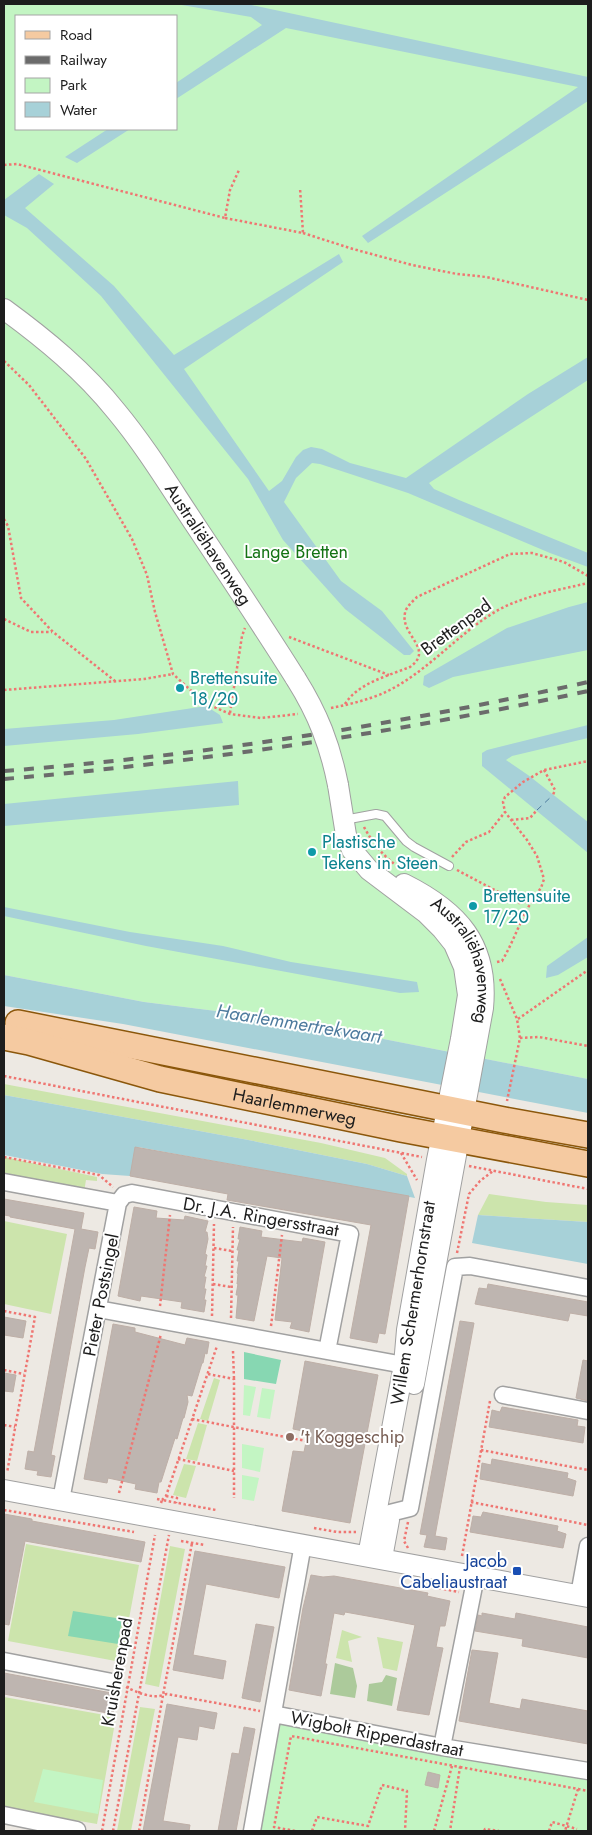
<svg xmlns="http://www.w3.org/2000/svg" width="592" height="1835" font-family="Jost,sans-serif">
<rect width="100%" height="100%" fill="#ede9e3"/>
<!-- grass -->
<path fill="#cce4ac" d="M4,1084L321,1143L385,1158L407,1174V1176L367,1164L243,1139L4,1095Z
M4,1157L97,1177V1181L86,1180L84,1192L4,1177Z
M489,1194L546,1202L588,1205V1222L478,1215Z
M4,1221L67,1234L51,1314L4,1304Z
M214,1378L220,1380L208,1421L200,1419Z
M198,1423L207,1425L197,1461L186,1459Z
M184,1464L196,1466L186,1498L173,1495Z
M26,1544L139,1565L121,1662L8,1641Z
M170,1546L185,1549L159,1687L145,1684Z
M342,1630L362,1637L348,1641L352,1662L336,1658Z
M377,1637L403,1642L397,1671L383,1668Z
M4,1697L116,1717L97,1824L4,1808Z
M140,1707L155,1709L131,1831H117Z"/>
<!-- forest -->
<path fill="#acca9b" d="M335,1663L353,1668L357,1686L355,1698L330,1694Z
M386,1675L397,1678L392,1706L367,1701L369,1684L382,1682Z"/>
<!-- park -->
<path fill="#c3f5c3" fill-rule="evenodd" d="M4,4H588V1079L281,1019L144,1002L4,975ZM16,16H176V129H16Z
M244,1385L256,1387L250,1416L243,1415Z
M262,1388L275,1390L270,1419L257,1417Z
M242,1444L264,1448L260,1472L242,1468Z
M242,1475L259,1478L254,1501L242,1499Z
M280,1719L588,1776V1831H259Z
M43,1769L103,1780L98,1814L34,1802Z"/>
<!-- pitch -->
<path fill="#87d7b2" d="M244,1352L281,1360L276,1384L244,1379Z
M73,1611L122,1619L118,1644L68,1636Z"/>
<!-- water -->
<path fill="#a7d1d8" d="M176,4H247L588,77V101L368,243L362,236L578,87L286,28L176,99V83L262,25L251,17Z
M108,129H130L77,163L65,157Z
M39,174L54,184L25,208L114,286L174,355L339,254L343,262L184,369L269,491L282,481L296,457L303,450L311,447L322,449L350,463L406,478L528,394L588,357V380L429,483L434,489L459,500L588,553V567L550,553L408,493L320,464L312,463L296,478L284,502L341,581L382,611L414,651L410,655H404L345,609L283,540L248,479L101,296L27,228L4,215V200Z
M588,602V650L453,677L429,688L423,685L424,676L507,628L569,607Z
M206,706L220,715L223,723L138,734L4,746V729L114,720Z
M588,725V738L512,756L506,760L528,775L588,822V853L482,766V753L487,750Z
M238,781L239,805L4,826V804Z
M4,907L130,932L223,946L291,962L417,982L419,992L400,993L146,946L4,916Z
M588,937V957L558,975L546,978L547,966Z
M4,975L144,1002L281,1019L588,1079V1113L123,1024L4,1006Z
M4,1095L243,1139L367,1164L407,1176L415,1198L138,1147L130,1176L102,1174L4,1155Z
M478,1215L588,1222V1264L472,1243Z"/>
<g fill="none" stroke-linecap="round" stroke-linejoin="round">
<!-- ferry -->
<path stroke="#4e7b9e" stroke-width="1" stroke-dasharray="6 5" stroke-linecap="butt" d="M537,810L553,795"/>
</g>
<!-- building -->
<path fill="#beb5b0" stroke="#beafa7" d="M135,1147L409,1196L385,1334L379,1333L377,1343L350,1338L371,1225L227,1200L228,1194L130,1176Z
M4,1199L84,1213L81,1229L98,1232L95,1249L89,1248L85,1267L51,1455L55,1456L51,1477L37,1475L38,1471L25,1469L28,1451L34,1452L75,1229L10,1217V1216L4,1215Z
M134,1207L157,1211L156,1218L184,1220L185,1216L208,1221L205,1232H207L208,1239L205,1254L207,1255L205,1266H207L204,1277H206L204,1289H206L204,1300H206L204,1312L181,1308L182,1302L141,1296L140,1301L118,1296Z
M240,1227L262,1231L261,1237L302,1242L303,1238L325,1242L309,1332L290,1328L292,1322L275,1320L282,1258L267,1256L254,1321L236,1318L238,1295H236L238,1284H237L238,1274L237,1273L239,1261H237L239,1250H237L240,1239H238Z
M488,1284L588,1302V1316L570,1313L568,1321L475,1304L479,1288L487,1289Z
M4,1317L26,1321L23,1338L4,1335Z
M460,1321L474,1323L435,1536L447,1538L445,1550L424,1547L427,1535L420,1534Z
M113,1324L135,1328V1332L185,1345L187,1338L209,1342L207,1354L205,1353L203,1363H202L192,1396L187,1395L188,1402L184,1418H183L177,1439L175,1438L161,1482H159L157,1493L135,1489L136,1484L108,1478L107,1483L84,1479Z
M583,1360L588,1361V1401L576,1398Z
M305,1361L378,1375L350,1523L282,1511L293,1451L304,1452L308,1432L293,1429Z
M4,1373L16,1375L13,1392L4,1391Z
M502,1407L578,1420L577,1426L585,1427L583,1443L489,1427L492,1410L500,1412Z
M492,1459L568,1473L567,1478L576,1481L573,1496L480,1479L482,1463L491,1465Z
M483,1512L558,1526L557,1531L566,1534L563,1548L470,1532L473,1516L481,1517Z
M4,1514L32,1519V1521L145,1542L141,1562L25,1541L9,1625L4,1624Z
M195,1551L285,1567L279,1598L206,1584L193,1655L226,1661L223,1679L173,1670Z
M311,1575L323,1577L334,1576L428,1593L427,1596L450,1601L445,1626H440L436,1647L443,1648L429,1715L397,1710L415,1625L384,1619L345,1612L344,1615L334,1613L325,1664H327L321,1696L289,1690L303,1608Z
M482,1613L515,1619L516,1613L588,1627V1658L522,1646L523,1639L475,1631L478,1615L482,1616Z
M256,1624L274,1627L260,1702L242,1698Z
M472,1650L498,1653L489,1703L520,1709L522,1699L588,1711V1744L459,1721Z
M4,1673L117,1694L113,1714L4,1694Z
M167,1704L217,1713L214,1729L199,1726L197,1740L178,1737L163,1821L190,1825L189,1831H143Z
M244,1727L255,1729L236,1831H218L232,1753L239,1754Z
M428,1772L440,1775L438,1788L425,1785Z"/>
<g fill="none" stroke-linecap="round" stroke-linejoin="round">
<defs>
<path id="service" d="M344,820L376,814L385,816L406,841L414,847L449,866"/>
<path id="minor" d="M4,1182L118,1203
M118,1203L124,1195L132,1193L350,1234L327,1351
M98,1309L404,1365
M503,1395L588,1411
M61,1500L118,1203
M390,1513L410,1508L455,1267L470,1266L588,1288
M579,1595L588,1546
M4,1661L112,1682
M273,1714L442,1747L588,1771
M442,1747L476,1576
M4,1815L77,1830
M252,1831L303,1544"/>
<g id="tertiary">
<path id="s1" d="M4,309C45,339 84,371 116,411C146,447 170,487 196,526C230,577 264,628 296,679"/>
<path d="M338,785L346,835L352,850L369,870L426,913L442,929L454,944L464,967L468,995L461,1039L437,1160L407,1330L404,1365L368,1556"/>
<path id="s2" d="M404,884C458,911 489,944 483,1008L414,1384"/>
<path d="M4,1490L588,1597"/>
<path d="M382,1558L389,1520"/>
</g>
<g id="primary">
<path d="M18,1023L504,1120L588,1135"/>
<path id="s3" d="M4,1037L29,1042L160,1079L401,1129L588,1164"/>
</g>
</defs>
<!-- service casing -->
<use href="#service" stroke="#a1a1a1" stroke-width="10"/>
<!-- minor casing -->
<use href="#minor" stroke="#a1a1a1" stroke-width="19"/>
<!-- tertiary casing -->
<use href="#tertiary" stroke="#a1a1a1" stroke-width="22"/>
<!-- primary casing -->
<use href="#primary" stroke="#8b570b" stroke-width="28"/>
<!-- path -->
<path stroke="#ef7672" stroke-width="2.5" stroke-dasharray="2.5 2.5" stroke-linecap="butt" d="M4,165L17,164L225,218L230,190L239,170
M225,218L303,233L300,188
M303,233L353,249L412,265L457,274L486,277L588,300
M4,361L29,385L86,459L132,539L147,575L155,612L173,674L198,697L214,707L230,714L261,718L298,714
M4,519L8,526L21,598L53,632L115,681
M4,619L31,632H52
M289,637L389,675
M4,690L144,679L173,674
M345,704C358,683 388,676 410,667C435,649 400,635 405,613C406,607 412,602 417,597L510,554L532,553L564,562L588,576
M331,708C347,705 363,701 379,695C425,676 457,633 500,609C527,595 559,590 588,583
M230,713L242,636L245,628
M544,770L555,790L553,795
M511,820L530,818L537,810
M364,827C373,844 385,858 401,869
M452,857L466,842L489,832L505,812
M457,870L519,903L532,900L541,888L544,879L537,856L527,840L505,812L503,802L505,797L523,782L544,770L588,761
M497,962L502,961C514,941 520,920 532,901
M500,979L517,1019L520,1038L507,1101
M518,1019L588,970
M520,1038L539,1037L588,1046
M4,1076L422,1157
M401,1153L417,1180
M4,1157L99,1175L113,1187
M469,1166L588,1189
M214,1248L232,1251
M457,1253L469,1194L480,1181L493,1171
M213,1284L231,1287
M160,1306L170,1215
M4,1311L35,1317L7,1473
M212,1316L214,1224
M231,1318L233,1227
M271,1326L282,1235
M233,1351L234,1379
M4,1370L24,1374
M208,1374L234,1379V1498
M192,1419L306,1441
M4,1425L15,1427
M481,1450L588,1470
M178,1459L234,1471
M119,1493L161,1334
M166,1496L177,1498L176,1503
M157,1499L162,1500L166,1496L217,1346
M471,1502L588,1525
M161,1503L162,1500L216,1510
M4,1510L134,1532
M408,1522L404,1541L408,1548
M314,1528L337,1532H356
M181,1541L205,1545
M462,1556L490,1401
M439,1588L459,1592
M126,1687C136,1692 152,1699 163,1695L192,1543
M460,1767L578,1789L565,1831
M578,1789L588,1791
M102,1831L155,1535
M113,1831L169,1535
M139,1831L163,1695L167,1694L260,1711
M295,1831L274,1827L291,1736L460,1767L450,1831
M312,1831L317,1817L368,1826L382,1785L407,1791L405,1831
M434,1831L452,1766
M484,1831L485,1829L499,1831
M549,1831L552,1822L577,1829"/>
<!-- service -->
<use href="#service" stroke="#fff" stroke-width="8"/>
<!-- minor -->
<use href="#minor" stroke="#fff" stroke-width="16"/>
<!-- tertiary -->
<use href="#tertiary" stroke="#fff" stroke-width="20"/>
<!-- primary -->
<use href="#primary" stroke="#f5caa1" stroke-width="25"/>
<!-- rail -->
<path stroke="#6b6b6b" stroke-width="4" stroke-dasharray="10 10" stroke-linecap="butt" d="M4,771C200,756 396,725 588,682
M4,779C201,762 395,733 588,691"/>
<defs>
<path id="tertiary-bridge" d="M296,679C318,714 330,745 338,785"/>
</defs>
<!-- tertiary-bridge casing -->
<use href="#tertiary-bridge" stroke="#a1a1a1" stroke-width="22" stroke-linecap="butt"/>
<!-- tertiary-bridge -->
<use href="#tertiary-bridge" stroke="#fff" stroke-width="20"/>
</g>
<!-- markers -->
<g fill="#0f9aa8" stroke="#fff" stroke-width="2">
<circle cx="180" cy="688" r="5"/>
<circle cx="312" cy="852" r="5"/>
<circle cx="473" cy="906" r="5"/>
</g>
<circle fill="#8d6e63" stroke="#fff" stroke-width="2" cx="290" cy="1437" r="5"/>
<rect fill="#1a4fb4" stroke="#fff" stroke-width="2" x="512" y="1566" width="10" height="10" rx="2.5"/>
<g text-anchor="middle" stroke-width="4" stroke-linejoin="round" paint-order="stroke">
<!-- street labels -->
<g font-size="18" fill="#1d1d1d" stroke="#fff">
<text dy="6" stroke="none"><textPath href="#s1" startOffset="314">Australiëhavenweg</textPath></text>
<text transform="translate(456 627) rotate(-36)" y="6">Brettenpad</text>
<text dy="6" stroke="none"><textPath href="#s2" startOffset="104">Australiëhavenweg</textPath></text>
<text dy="6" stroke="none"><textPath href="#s3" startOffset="299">Haarlemmerweg</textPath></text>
<text transform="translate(261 1217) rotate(10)" y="6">Dr. J.A. Ringersstraat</text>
<text transform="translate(101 1295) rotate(-79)" y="6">Pieter Postsingel</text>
<text transform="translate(413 1303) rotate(-81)" y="6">Willem Schermerhornstraat</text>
<text transform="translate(117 1672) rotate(-80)" y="6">Kruisherenpad</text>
<text transform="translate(377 1734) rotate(11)" y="6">Wigbolt Ripperdastraat</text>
</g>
<!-- park labels -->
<g font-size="18" fill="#137314" stroke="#fff">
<text x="296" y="558">Lange Bretten</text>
</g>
<!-- culture labels -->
<g font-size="18" fill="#0d838f" stroke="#fff" text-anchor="start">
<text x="190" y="684">Brettensuite<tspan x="190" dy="21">18/20</tspan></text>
<text x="322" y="848">Plastische<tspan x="322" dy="21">Tekens in Steen</tspan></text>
<text x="483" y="902">Brettensuite<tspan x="483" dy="21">17/20</tspan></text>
</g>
<!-- education labels -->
<g font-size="18" fill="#785e54" stroke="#fff" text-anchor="start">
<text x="300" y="1443">'t Koggeschip</text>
</g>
<!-- transit labels -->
<g font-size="18" fill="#164399" stroke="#fff" text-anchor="end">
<text x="507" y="1567">Jacob<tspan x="507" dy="21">Cabeliaustraat</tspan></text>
</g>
<!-- water labels -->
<g font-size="19" font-style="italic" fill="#4e7b9e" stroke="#fff">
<text transform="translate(299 1023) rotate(9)" y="7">Haarlemmertrekvaart</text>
</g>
</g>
<!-- border -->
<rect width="592" height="1835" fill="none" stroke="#1d1d1d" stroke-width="10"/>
<!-- legend -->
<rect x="15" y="15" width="162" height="115" fill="#ffffff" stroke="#a5a5a5"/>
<rect x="25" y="31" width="25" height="8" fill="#f5caa1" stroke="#a5a5a5"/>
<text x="60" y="40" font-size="15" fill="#1d1d1d">Road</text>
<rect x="25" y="56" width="25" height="8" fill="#6b6b6b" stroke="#a5a5a5"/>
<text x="60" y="65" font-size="15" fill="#1d1d1d">Railway</text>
<rect x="25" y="78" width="25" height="15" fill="#c3f5c3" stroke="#a5a5a5"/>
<text x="60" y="90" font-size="15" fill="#1d1d1d">Park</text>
<rect x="25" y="102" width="25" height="15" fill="#a7d1d8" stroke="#a5a5a5"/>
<text x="60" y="115" font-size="15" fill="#1d1d1d">Water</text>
</svg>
